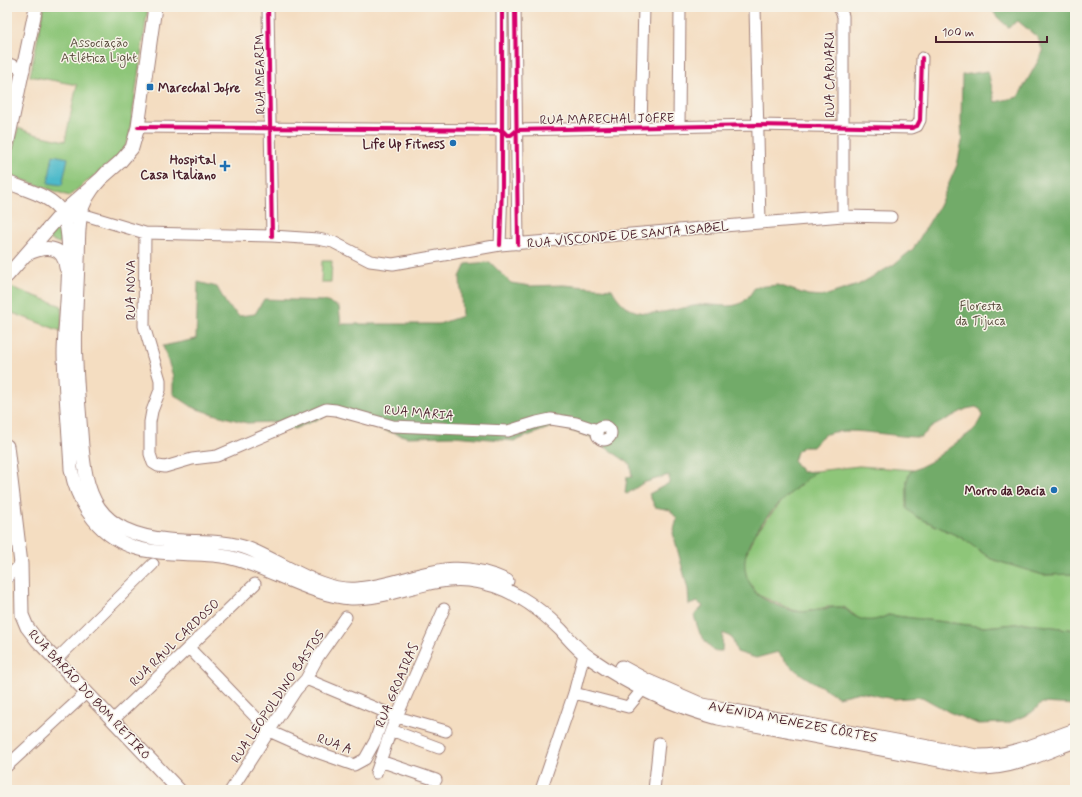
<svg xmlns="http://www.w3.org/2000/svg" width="1082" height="797" font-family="Mynerve,sans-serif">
<rect width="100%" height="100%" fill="#f7f3e8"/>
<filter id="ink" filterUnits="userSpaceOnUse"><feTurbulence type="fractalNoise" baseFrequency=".025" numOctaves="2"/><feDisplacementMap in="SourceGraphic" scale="8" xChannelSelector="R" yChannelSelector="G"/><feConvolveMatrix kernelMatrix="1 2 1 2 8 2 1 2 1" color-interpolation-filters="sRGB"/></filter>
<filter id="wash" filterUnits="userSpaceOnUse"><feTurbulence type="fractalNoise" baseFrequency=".012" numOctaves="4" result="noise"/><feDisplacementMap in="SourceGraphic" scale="16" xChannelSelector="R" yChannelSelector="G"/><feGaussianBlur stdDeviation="0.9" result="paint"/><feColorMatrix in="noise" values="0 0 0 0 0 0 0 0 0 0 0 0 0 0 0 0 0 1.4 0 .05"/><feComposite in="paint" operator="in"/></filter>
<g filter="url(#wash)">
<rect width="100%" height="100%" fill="#f4ddc1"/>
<!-- green -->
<path fill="#8ec679" stroke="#6c7252" d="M44,7H148L129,138L122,153L69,196L7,174L18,128L38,135L65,141L77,85L30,76Z
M57,227L62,233L61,242L59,243L49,239Z
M322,261H332L331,282H321Z
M8,286L62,306L61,331L7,311Z
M859,466L913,470L907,480V506L915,516L962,538L991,559L1043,575L1075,574V630L1025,623L984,627L888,615L880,619L867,622L858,618L844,607H827L803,612L793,610L758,595L747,579L744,565L745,556L756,532L784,499L816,471Z"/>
<!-- forest -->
<path fill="#72ab69" stroke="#5e654a" d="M991,7H1075V574L1043,575L991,559L962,538L915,516L907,509V480L910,472L930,462L975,429L982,416L981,410L976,407L966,409L932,427L921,437C897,438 841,424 823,436C818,438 817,444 813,447H802L797,452L794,461L802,472L816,471C788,495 725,544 751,585C753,588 755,593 758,595C763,600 787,609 794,611C810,614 824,607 839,607C844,607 846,609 849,612C862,623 874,622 888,615L984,627L1025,623L1075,630V705L1042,703L1031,713L1008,723L978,724L949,712L922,697L893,699L860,692L838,697C815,681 796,676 778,652L756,658L737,652L732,638L723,633L722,651H713L700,634L694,616L703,606L697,602L689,605L688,589L673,533L677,519L670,510L655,507L649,494L669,483V475L643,483L627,494L625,493L627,477H632L630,464L589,436L554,426L514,441L453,436L407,437L330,414L294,429L275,422L247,423L213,414L194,408L173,394V376L163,346L196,339L198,282L217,287L227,305L239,316L255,314L264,299L325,301L339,307L341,324H439L462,316L460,277L466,264L490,262L511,283L530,286L563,285L612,289C632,328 667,309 700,305C713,303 731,310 743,302C748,298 752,292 755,287L778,285L808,295L824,296L858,285L893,265L913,249L939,206L957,165L962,142L961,120L962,75L988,71L995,102L1018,97L1043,52L1038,38L1018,21L1008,27L996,16Z"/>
<!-- water -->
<path fill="#4ebaca" stroke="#4c6c7a" d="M53,155L68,158L62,185L48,183Z"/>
</g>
<g filter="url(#ink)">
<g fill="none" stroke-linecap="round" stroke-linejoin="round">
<defs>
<path id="minor" d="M268,7L272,236
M515,7L518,244
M755,7L760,223
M839,7L843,16V216
M7,63L24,70
M679,126L680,7
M138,127L502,130L507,135H511L517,130L757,125L912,128L917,126L920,120L922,58
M641,127L644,7
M67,222L73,215L78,213L145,233L272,236L318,239L333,242L370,261L393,264L500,245L843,216L891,217
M145,233L144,326L160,380V390L152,411L150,422V454L153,463L158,466L165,467L192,459L217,456L326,409L336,410L393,426L508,431L537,422L551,419L576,423L597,430
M500,245L502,186V7
M597 433a7 7 0 1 1 14 0a7 7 0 1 1-14 0Z
M7,578L21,564
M189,648L269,731L314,751L354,765L365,759L375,741L385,712
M56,660L153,564
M306,679L397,717L446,731
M574,693L628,707L643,689
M113,720L255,584
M391,730L439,748
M380,761L436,780
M7,766L86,693
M376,773L391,730L444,609
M231,790L296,690L306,679L318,657L346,617
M541,790L574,693L584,654
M654,790L659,743"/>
<path id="major" d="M7,145L36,7
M108,171C98,182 88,192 83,206C77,223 79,243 78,261C77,294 74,329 76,363C77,386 79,409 81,433C85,498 96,532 168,540C195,543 223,539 249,549C282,562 322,593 358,589C416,583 446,553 507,581
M7,182C25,190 52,195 62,213C76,236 64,322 64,354C65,392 69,431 71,469C78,506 101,539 140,549C172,557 207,550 239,560C272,570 318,597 351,598C391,599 428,576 468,580C506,584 535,604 561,630C570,640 579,651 590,658C629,685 673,706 718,718L981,768C1014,768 1044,753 1075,741
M27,254C44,246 64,244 66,268
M7,276L62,213L120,162L132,148L138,127L155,7
M7,446L21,564L22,615L27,627L37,640L179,790
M622,667L648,681L703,705L977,756C1012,757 1043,741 1075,730"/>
</defs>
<!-- minor casing -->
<use href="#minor" stroke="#9f7e76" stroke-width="13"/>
<!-- major casing -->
<use href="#major" stroke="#9f7e76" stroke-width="15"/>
<!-- minor -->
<use href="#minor" stroke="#fff" stroke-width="11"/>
<!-- major -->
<use href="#major" stroke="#fff" stroke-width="13"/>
<defs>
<path id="cycleway" d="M268,7L272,236
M515,7L518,244
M138,127L502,130L507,135H511L517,130L757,125L912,128L917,126L920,120L922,58
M500,245L502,186V7"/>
</defs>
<!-- cycleway casing -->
<use href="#cycleway" stroke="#f7f3e8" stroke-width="6"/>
<!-- cycleway -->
<use href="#cycleway" stroke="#d6006c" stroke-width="4"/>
</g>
</g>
<!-- markers -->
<g fill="#1f6fb2" stroke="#f7f3e8" stroke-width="1.5">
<rect x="146" y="83" width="8" height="8" rx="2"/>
<circle cx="453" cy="143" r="4"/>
<path d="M223 160h4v4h4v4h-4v4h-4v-4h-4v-4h4z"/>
<circle cx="1054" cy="490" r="4"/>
</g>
<g text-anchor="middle" stroke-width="3" stroke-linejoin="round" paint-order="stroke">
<!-- park labels -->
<g font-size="13" fill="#5e5142" stroke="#f7f3e8">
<text x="99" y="47">Associação<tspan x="99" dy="15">Atlética Light</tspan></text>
<text x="981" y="310">Floresta<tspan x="981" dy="15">da Tijuca</tspan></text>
</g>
<!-- street labels -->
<g font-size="13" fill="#4a1f2b" stroke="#f7f3e8">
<text transform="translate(259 74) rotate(-91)" y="5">RUA MEARIM</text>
<text transform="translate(829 75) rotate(-90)" y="5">RUA CARUARU</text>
<text transform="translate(607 118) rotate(-1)" y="5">RUA MARECHAL JOFRE</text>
<text transform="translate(628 234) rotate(-5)" y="5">RUA VISCONDE DE SANTA ISABEL</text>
<text transform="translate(130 290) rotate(-90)" y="5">RUA NOVA</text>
<text transform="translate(419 412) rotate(5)" y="5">RUA MARIA</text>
<text transform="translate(174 642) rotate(-44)" y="5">RUA RAUL CARDOSO</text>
<text transform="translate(396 685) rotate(-67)" y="5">RUA GROAIRAS</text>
<text transform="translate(90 694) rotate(47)" y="5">RUA BARÃO DO BOM RETIRO</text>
<text transform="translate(277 696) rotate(-56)" y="5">RUA LEOPOLDINO BASTOS</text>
<text transform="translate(793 721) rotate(11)" y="5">AVENIDA MENEZES CÔRTES</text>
<text transform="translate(335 743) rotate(20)" y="5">RUA A</text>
</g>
<!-- poi labels -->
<g font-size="13" font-weight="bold" fill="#4a1f2b" stroke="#f7f3e8" text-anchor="end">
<text x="158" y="92" text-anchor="start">Marechal Jofre</text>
<text x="445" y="148">Life Up Fitness</text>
<text x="216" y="164">Hospital<tspan x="216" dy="15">Casa Italiano</tspan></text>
<text x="1046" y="495">Morro da Bacia</text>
</g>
</g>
<!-- margin -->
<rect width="1082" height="797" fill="none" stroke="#f7f3e8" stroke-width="24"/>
<!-- scale -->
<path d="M936 36v6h111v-6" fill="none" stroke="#4a1f2b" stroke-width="2"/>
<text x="942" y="36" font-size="12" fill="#4a1f2b" stroke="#f7f3e8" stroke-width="3" paint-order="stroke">100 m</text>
</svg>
